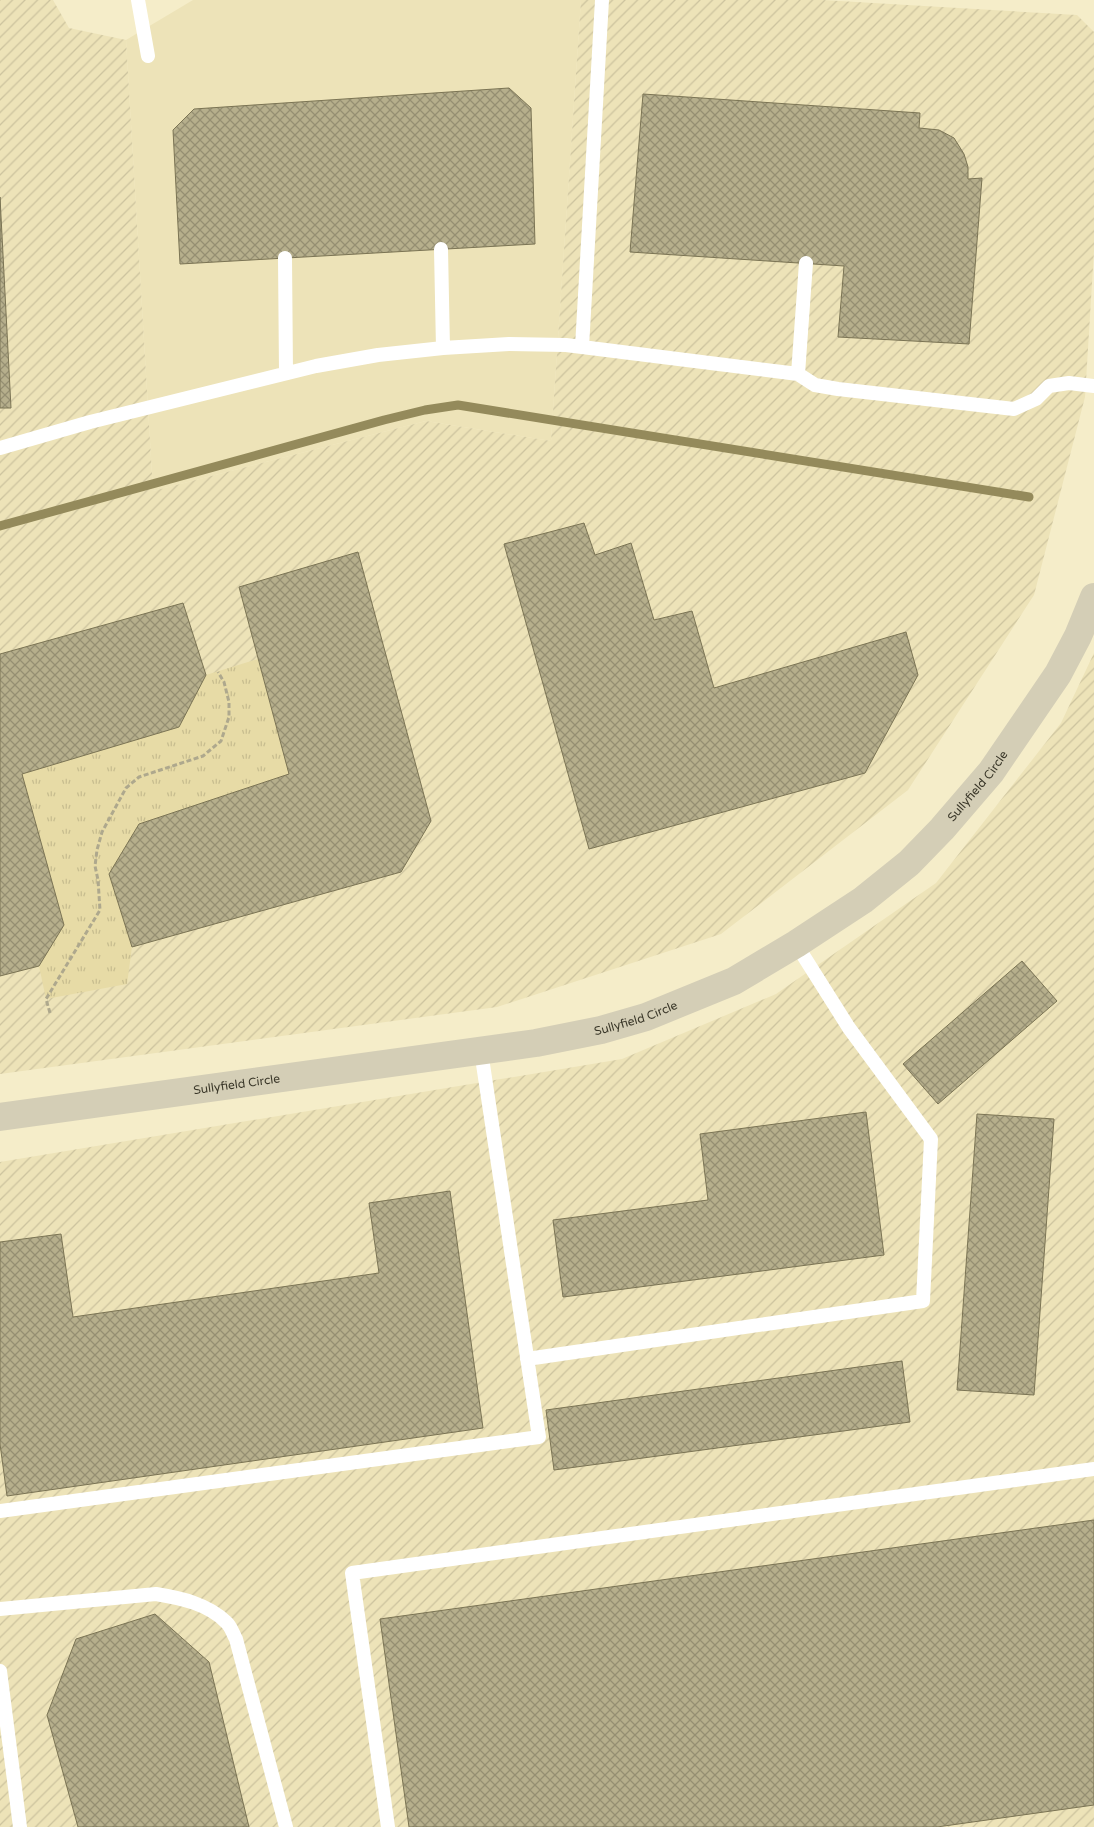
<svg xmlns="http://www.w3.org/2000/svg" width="1094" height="1827" font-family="'Varela Round',sans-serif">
<defs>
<pattern id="industrial-furrows" width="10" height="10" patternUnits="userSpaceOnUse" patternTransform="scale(1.25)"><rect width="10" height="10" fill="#ede3b8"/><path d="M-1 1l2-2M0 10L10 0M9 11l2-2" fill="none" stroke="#ccc39e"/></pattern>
<pattern id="grass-tufts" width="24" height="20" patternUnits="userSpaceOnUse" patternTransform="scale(1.25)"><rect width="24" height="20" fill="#e7dba6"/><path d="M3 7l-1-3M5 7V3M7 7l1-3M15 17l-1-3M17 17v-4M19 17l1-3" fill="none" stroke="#c7bd8f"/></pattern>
<pattern id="building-cross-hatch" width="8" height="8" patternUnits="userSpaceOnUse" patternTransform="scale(1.25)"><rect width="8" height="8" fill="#b6af8c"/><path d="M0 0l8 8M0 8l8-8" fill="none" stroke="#958f72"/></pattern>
</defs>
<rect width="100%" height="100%" fill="#f5edc9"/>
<!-- built -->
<path fill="#ede3b8" d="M193,0H581L551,441L426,421L153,491L126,40Z"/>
<!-- industrial -->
<path fill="url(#industrial-furrows)" d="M0,0H53L69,28L126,40L153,491L426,421L551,441L581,0H822L1077,15L1094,32V251L1085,397L1034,595L908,790L721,934L497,1007L0,1074Z
M1094,653V1827H0V1162L622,1059L776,994L936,883L1061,723Z"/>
<!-- grass -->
<path fill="url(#grass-tufts)" d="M258,659L289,774L139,824L112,870L132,947L127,984L46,999L39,966L64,925L22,774L179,727L206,675Z"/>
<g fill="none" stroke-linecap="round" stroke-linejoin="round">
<!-- stream -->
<path stroke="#948a5b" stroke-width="9" d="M0,526L384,420L425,410L458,405L1029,497"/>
</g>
<!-- building -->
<path fill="url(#building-cross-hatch)" stroke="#7b7454" d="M509,88L531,108L535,244L180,264L173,130L194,109Z
M643,94L920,113L919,128L939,130L954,138L964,154L968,167V179L982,178L969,344L838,337L844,266L630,252Z
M0,197L11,408H0Z
M584,523L595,555L631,543L654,620L692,611L714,688L906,632L918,675L865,773L589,849L504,544Z
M358,552L431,821L401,872L132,947L109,874L139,824L289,774L239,587Z
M183,603L206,675L179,727L22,774L64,925L39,966L0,976V654Z
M1022,961L1057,1001L938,1104L903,1064Z
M866,1112L884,1255L563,1297L553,1220L708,1200L700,1134Z
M977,1114L1054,1119L1034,1395L957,1390Z
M450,1191L483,1428L7,1496L0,1444V1242L61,1234L73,1317L379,1273L369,1203Z
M902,1361L910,1422L554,1470L546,1410Z
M1094,1520V1805L937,1827H409L380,1619Z
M155,1614L209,1662L249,1827H78L47,1715L76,1639Z"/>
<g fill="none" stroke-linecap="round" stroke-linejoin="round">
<!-- path -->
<path stroke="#aea88d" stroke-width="3" stroke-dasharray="5 2.5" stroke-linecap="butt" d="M50,1013L46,999L100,910L98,880L95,866L97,850L102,832L126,788L139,777L203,756L221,741L229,717V702L224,682L218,672"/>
<!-- lane -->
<path stroke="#fff" stroke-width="14" d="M138,0L148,56
M441,249L443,348
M285,258L286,373
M582,347L602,0
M798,374L806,263
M0,448L90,422L316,366L378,355L443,348L509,344L566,345L798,374L815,385L838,389L1014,409L1036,399L1049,386L1069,383L1094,386
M527,1359L923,1301L931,1139L849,1028L796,944
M0,1511L539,1437L481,1051
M0,1609L156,1594C181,1598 208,1604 226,1622C231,1626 233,1634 236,1639L286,1827
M0,1671L20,1827
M388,1827L352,1573L1094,1469"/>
<!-- secondary -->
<path stroke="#d4ceb6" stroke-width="28" id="s1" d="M0,1117L536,1043L601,1030L646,1017L734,981L796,944L863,900L909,863L942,829L991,772L1058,674L1078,636L1094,597"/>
</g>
<g text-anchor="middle" stroke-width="4.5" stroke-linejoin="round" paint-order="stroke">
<!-- street labels -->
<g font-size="12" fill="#3a3729" stroke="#f5edc9">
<text dy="4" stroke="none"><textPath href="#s1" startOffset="1064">Sullyfield Circle</textPath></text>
<text dy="4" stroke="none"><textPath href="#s1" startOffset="644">Sullyfield Circle</textPath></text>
<text dy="4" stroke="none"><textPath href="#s1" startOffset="239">Sullyfield Circle</textPath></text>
</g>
</g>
</svg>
